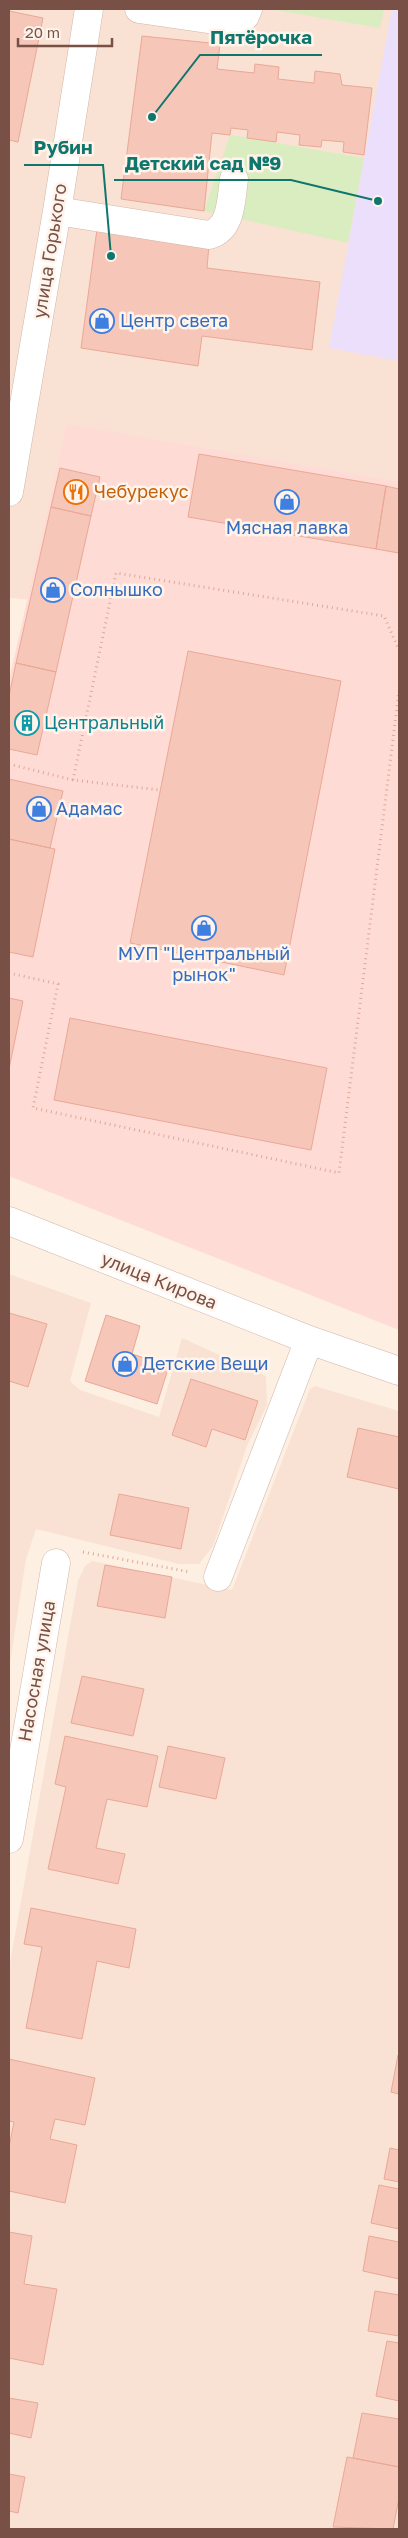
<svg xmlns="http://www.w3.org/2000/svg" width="408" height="2538" font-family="'Golos Text',sans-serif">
<rect width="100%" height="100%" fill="#feefe3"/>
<!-- residential -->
<path fill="#f9e2d3" d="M9,9H399V630L9,598Z
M9,1274L91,1303L70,1381L80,1390L159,1417L182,1338L266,1376L267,1405L247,1446L213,1546L199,1564H179L36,1529L26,1559L9,1670Z
M315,1386L399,1411V2529H9V1969L78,1581L85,1566L92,1561L232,1590L310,1389Z"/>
<!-- commercial -->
<path fill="#ffdbd6" d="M67,424L399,482V1330L9,1176V680Z"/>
<!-- education -->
<path fill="#ecdffb" d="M392,9H399V361L329,348Z"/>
<!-- green -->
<path fill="#daedc0" d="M269,9H384L380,28Z
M230,135L364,158L348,243L204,211Z"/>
<!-- building -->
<path fill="#f6c6b8" stroke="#eaa896" d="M9,11L43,18L18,142L9,140Z
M142,36L220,44L217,69L254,73L255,64L279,67L278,79L314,83L315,71L340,74L342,85L372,88L364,155L343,152L344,142L322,140L321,147L299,145L300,135L277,132L276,142L247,138L248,130L231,128L230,135L212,133L204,211L121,199Z
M97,229L209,245L207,268L320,282L312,350L202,336L198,366L81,348Z
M199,454L386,486L376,549L188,517Z
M60,468L100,477L91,516L51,507Z
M386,486L399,489V553L376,549Z
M51,507L91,516L56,672L16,663Z
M188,651L341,681L284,975L130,943Z
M16,663L56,672L37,755L9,749V696Z
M9,779L63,791L50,848L9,839Z
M9,839L55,849L33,957L9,952Z
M9,998L23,1001L9,1069Z
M70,1018L327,1068L311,1150L54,1100Z
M9,1313L47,1324L28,1387L9,1381Z
M106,1315L140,1326L132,1354L169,1366L157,1404L85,1381Z
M191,1379L258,1401L245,1440L212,1429L206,1447L172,1435Z
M358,1428L399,1437V1489L347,1477Z
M119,1494L189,1508L181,1549L110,1535Z
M105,1565L172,1577L165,1618L97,1606Z
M82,1676L144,1689L133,1736L71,1723Z
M65,1736L158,1756L147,1807L107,1799L96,1848L125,1854L118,1884L48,1869L66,1787L55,1784Z
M168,1746L225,1758L216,1799L159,1787Z
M31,1908L136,1929L129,1968L97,1961L82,2039L26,2028L42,1947L24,1944Z
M398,2055H399V2094L391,2092Z
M9,2059L95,2078L85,2125L55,2119L50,2139L77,2145L65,2203L9,2191V2147L14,2122L9,2121Z
M390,2148L399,2150V2182L384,2179Z
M379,2185L399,2189V2229L371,2223Z
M9,2232L32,2236L24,2284L57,2289L43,2365L9,2358Z
M369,2236L399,2242V2279L363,2271Z
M375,2291L399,2295V2336L368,2331Z
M387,2341L399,2343V2401L376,2396Z
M9,2398L38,2403L31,2438L9,2433Z
M362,2413L399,2419V2467L353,2458Z
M347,2457L399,2467V2498L393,2529L333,2527Z
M9,2474L25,2477L18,2513L9,2511Z"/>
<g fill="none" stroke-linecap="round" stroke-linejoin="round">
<defs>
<path id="minor" d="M139,9L235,23L245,16L248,9
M57,211L209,235C232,229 231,199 234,179
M9,492L57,211L89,9
M9,1221L309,1340L399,1371
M218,1577L309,1340
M9,1839L56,1563"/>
</defs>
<!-- minor casing -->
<use href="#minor" stroke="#d3b6aa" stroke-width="29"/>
<!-- path -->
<path stroke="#dba99b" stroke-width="3" stroke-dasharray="1 4" stroke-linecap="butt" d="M9,764L73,780L160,790
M73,780L116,573L384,616L399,650
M9,973L58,984L33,1108L339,1173L399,691
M83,1552L190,1572"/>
<!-- minor -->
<use href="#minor" stroke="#fff" stroke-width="28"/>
</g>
<!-- icons -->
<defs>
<symbol id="shop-ring" viewBox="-11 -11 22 22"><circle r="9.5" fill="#fff4eb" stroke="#3f7fe0" stroke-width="1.5"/><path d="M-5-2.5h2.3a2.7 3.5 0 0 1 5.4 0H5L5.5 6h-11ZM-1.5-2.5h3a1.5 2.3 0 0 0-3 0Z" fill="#3f7fe0"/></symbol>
<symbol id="restaurant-ring" viewBox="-11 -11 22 22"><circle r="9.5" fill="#fff4eb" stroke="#e8710a" stroke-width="1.5"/><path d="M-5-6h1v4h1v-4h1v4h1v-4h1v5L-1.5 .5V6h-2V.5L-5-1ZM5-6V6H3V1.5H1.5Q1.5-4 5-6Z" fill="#e8710a"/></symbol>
<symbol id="building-ring" viewBox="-11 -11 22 22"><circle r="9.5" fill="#fff4eb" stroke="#0f9aa8" stroke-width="1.5"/><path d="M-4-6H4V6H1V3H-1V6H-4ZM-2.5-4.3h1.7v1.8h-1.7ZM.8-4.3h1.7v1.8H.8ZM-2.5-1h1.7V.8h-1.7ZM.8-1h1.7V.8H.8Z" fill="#0f9aa8"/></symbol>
</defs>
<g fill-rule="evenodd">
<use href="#shop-ring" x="88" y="307" width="28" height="28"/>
<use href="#restaurant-ring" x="62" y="478" width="28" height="28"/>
<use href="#shop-ring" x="273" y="488" width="28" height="28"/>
<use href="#shop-ring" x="39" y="576" width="28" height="28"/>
<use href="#building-ring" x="13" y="709" width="28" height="28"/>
<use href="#shop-ring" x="25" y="795" width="28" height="28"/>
<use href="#shop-ring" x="190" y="914" width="28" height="28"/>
<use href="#shop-ring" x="111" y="1350" width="28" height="28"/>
</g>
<g text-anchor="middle" stroke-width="5" stroke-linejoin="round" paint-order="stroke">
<!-- street labels -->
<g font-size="18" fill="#795046" stroke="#fff4eb">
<text transform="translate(50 251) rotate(-81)" y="6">улица Горького</text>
<text transform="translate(159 1281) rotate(22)" y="6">улица Кирова</text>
<text transform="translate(37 1671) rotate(-80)" y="6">Насосная улица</text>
</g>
<!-- shop labels -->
<g font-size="18" fill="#366cbe" stroke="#fff4eb" text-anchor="start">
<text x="120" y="327">Центр света</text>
<text x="287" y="534" text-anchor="middle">Мясная лавка</text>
<text x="70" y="596">Солнышко</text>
<text x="56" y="815">Адамас</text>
<text x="204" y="960" text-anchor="middle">МУП "Центральный<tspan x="204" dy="21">рынок"</tspan></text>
<text x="142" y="1370">Детские Вещи</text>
</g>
<!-- food labels -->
<g font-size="18" fill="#c56008" stroke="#fff4eb" text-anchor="start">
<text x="94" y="498">Чебурекус</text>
</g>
<!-- culture labels -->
<g font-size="18" fill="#0d838f" stroke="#fff4eb" text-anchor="start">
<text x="44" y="729">Центральный</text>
</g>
</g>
<!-- callouts -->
<path fill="none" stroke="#0f766e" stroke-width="2" d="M152 117L200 55H322M111 256L103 165H24M378 201L291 180H114"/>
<g fill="#0f766e" stroke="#fff4eb" stroke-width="2">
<circle cx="152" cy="117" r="5"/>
<circle cx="111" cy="256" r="5"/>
<circle cx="378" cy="201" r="5"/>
</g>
<g font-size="19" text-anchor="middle" font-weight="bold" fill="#0f766e" stroke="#fff4eb" stroke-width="5" stroke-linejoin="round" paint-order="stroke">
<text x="261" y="44">Пятёрочка</text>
<text x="63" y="154">Рубин</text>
<text x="203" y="170">Детский сад №9</text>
</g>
<!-- border -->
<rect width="408" height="2538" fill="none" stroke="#795046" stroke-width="20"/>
<!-- scale -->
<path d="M18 38v8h94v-8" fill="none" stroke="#795046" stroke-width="2.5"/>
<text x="25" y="38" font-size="15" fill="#795046" stroke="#fff4eb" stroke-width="4" paint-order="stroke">20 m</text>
</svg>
